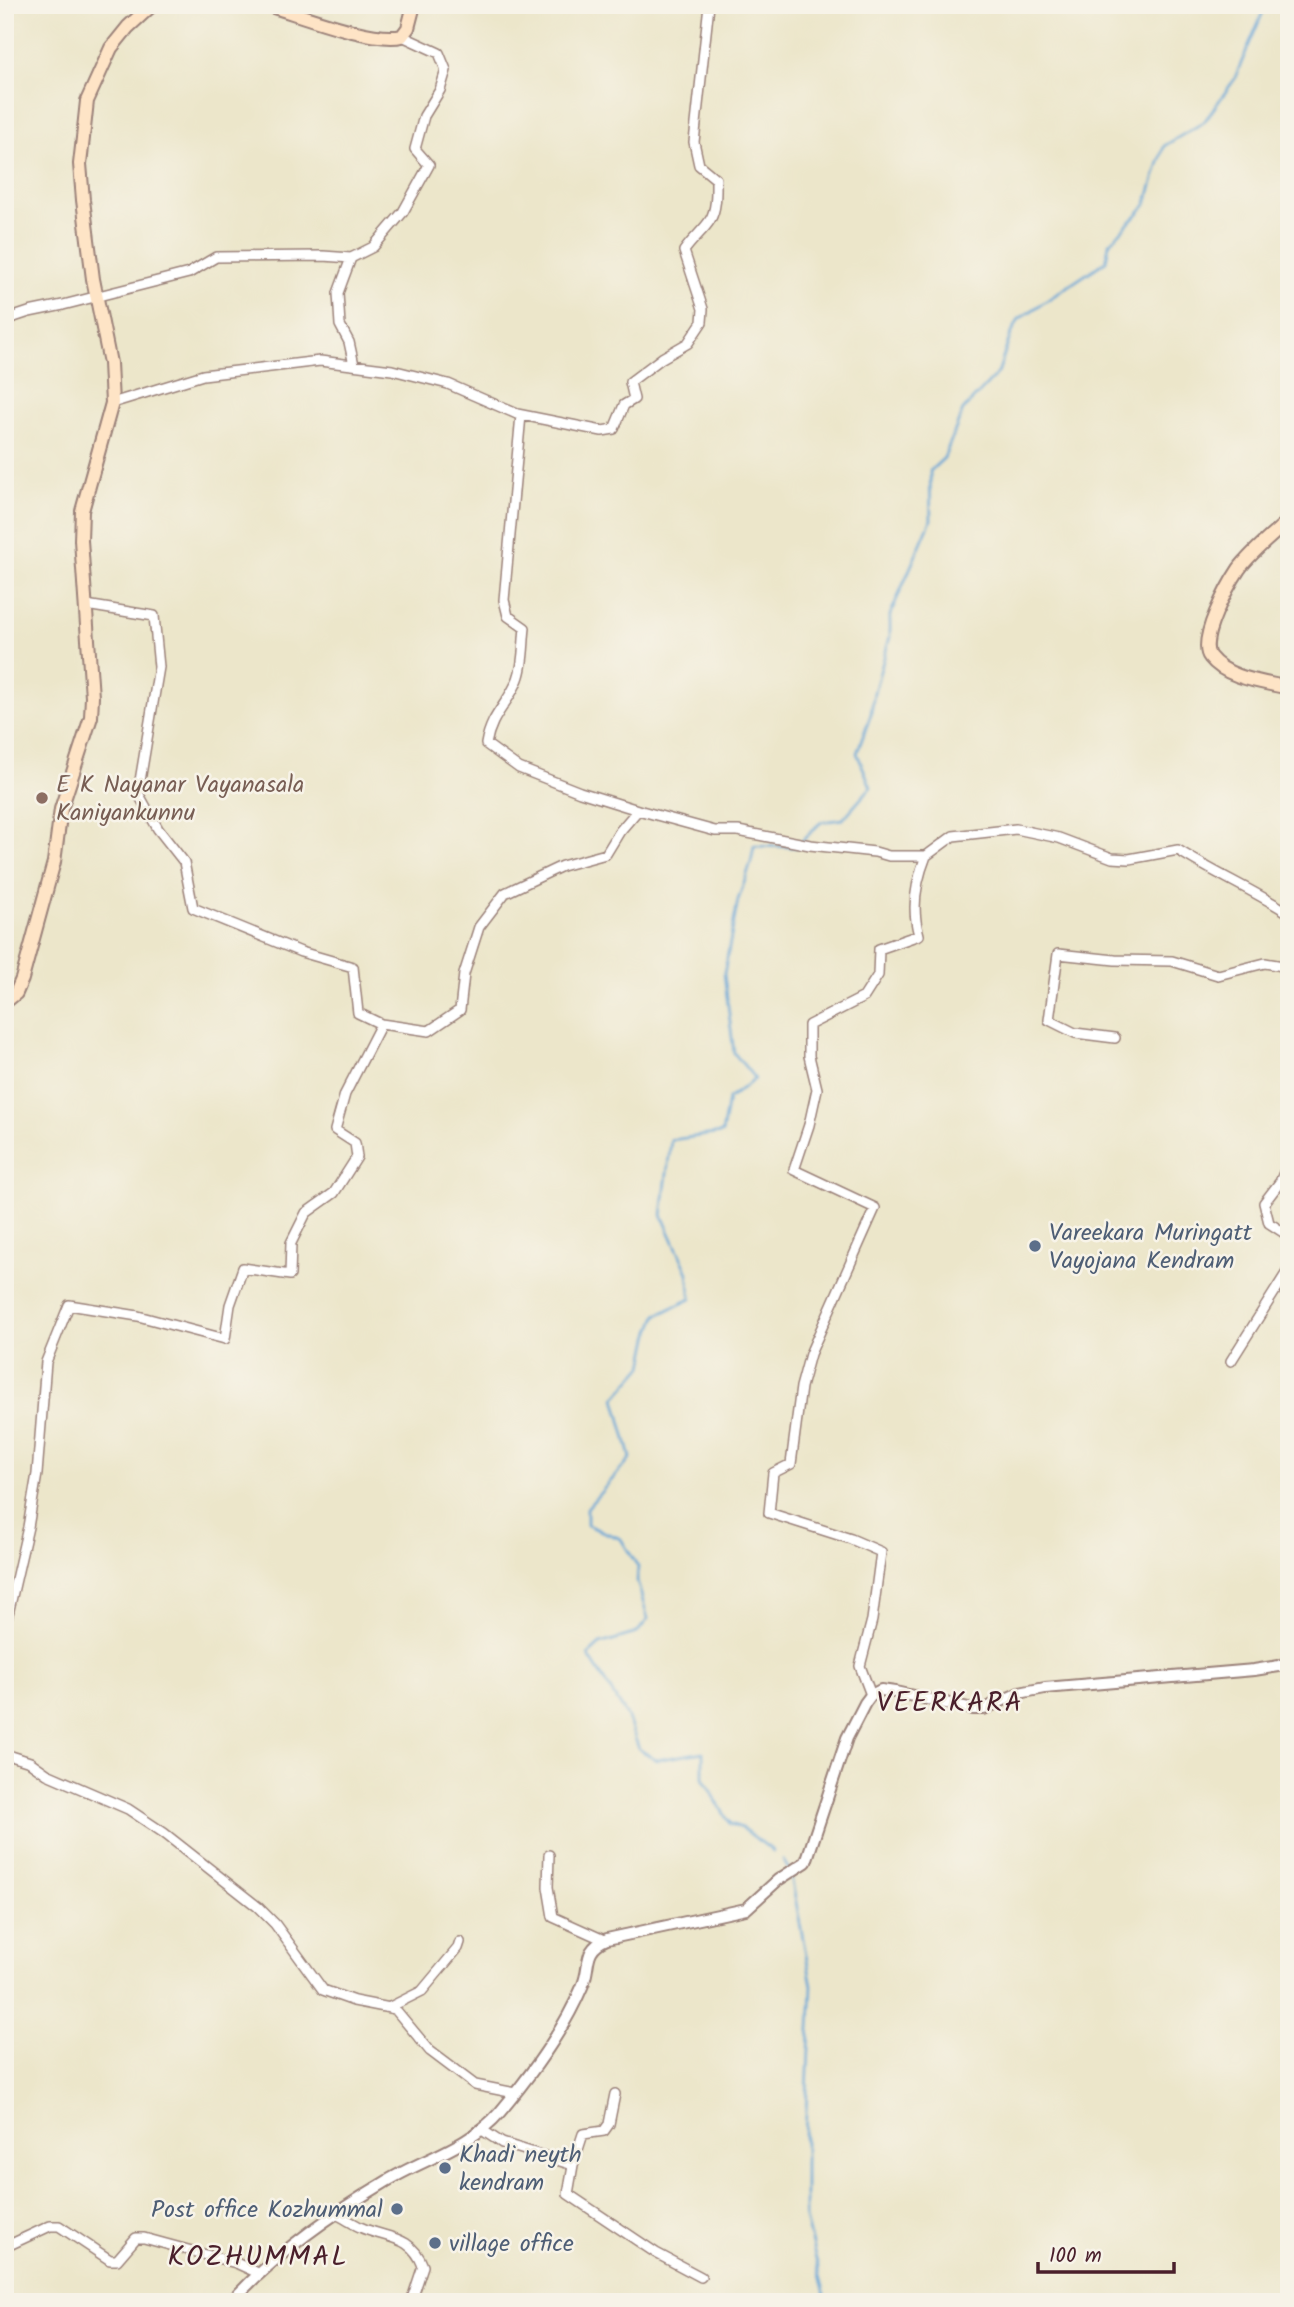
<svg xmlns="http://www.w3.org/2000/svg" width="1294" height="2307" font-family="Kalam,sans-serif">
<rect width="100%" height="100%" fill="#f7f3e8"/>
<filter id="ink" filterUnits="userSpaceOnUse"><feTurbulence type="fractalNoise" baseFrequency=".0143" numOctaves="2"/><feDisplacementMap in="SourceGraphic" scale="14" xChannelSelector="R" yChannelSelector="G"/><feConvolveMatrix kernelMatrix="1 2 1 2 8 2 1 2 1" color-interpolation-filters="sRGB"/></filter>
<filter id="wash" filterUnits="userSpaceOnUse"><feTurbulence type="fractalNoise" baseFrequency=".00686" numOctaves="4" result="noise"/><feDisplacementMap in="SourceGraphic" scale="28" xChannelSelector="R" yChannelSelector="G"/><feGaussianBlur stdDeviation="1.57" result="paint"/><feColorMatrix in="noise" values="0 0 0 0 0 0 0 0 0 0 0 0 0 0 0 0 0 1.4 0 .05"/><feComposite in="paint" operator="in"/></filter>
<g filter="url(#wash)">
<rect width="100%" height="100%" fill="#ece6ca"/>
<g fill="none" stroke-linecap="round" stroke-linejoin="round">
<!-- stream -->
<path stroke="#63a4d6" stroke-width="2.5" d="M801,842L821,822L843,819L871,787L857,753L871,714L874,692L890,637V615L931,520L930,471L944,458L963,410L998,373L1010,337L1019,319L1106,261L1109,244L1146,205L1164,146L1204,122L1234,80L1266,5
M773,1851L742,1828L730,1824L703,1778V1752L656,1760L639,1749L627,1716L588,1655L600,1644L637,1633L648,1619L637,1581L638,1567L621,1539L587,1525V1508L631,1458L615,1398L643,1366L649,1337L657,1315L691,1299L688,1273L662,1215L671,1140L722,1133L728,1099L755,1079L734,1053L724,974L738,900L751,863L754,846L797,847
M783,1860L789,1870
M791,1876L812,1986L805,2135V2218L827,2302"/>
</g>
</g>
<g filter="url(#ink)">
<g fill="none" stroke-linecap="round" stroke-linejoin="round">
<defs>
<path id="minor" d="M5,320L29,312L63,305L189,273L216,257L323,256L351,258
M354,365L349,342L340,325L338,293L351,258L373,247L403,212L429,165L415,149L424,116L440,90L446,70L439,53L402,36
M112,403L203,375L320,361L392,370L448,384L517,414L602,431L614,429L624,405L634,399L630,382L662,358L688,343L702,322L703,309L684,251C692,239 705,229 710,220C717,209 716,191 716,179L699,165L694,142L709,5
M521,415L504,600L508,616L525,628C523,644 524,664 518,679C508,705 491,714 486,744L519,768L580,792L638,810
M381,1024L429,1031L460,1010L464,974L479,927L505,893L562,866L606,854L620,831L638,810L715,831H738L810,845L875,852L889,856H926L953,836L1016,829L1059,838L1112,858L1129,859L1178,850C1214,873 1253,890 1289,913
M1115,1038L1075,1033L1049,1020L1058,954L1115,960L1172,961L1218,975L1265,963L1289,967
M1289,1161L1280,1182L1264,1203L1269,1223L1289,1236
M1231,1361L1289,1269
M5,1627L28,1527L37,1474L46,1362L69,1305L138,1316L225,1339L230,1305L243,1268L290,1275L291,1243L306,1213L334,1193L357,1157L355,1143L335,1130L345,1094L381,1024L358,1013L353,967L301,952L193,908L184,862L158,829L138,793L159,667L154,616L86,605
M871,1695L860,1666L872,1620L881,1552L851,1539L769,1513L773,1473L791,1464L801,1387L810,1354L875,1208L794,1170L809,1125L817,1089L809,1056V1025L864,997L878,975L879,949L919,935C911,908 916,881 926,856
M5,1754L30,1762L47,1774L128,1809L164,1833L258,1907L275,1924L323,1990L354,2001L395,2009L430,2051L475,2085L515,2093
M549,1855L548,1887L553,1917L604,1940
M390,2007L422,1991L458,1948L460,1942
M482,2130L502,2143L573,2165L568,2194L656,2253L701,2277
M573,2165L583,2134L604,2131L609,2124L615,2094
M336,2214C344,2218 352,2223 360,2227C386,2239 411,2234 423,2266L411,2302
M5,2247L50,2226H59L110,2260H117L136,2238H144L236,2263L258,2273"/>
<path id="tertiary" d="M231,2302C276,2253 330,2215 387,2181C425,2158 470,2147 500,2112C531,2075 563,2032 582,1987C592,1966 581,1950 607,1939L746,1909L778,1880L806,1862L847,1738L865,1703L871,1695L881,1690L895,1692L973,1709H984L1019,1693L1045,1688L1254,1670L1279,1666L1289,1662"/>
<path id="secondary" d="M267,5C299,14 372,43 402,36L408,28L414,5
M1289,520C1273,535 1252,551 1239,569C1229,584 1197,641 1210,657C1227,679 1264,682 1289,688
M5,1002L16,993L22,979L54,862L61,809L91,717L92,697L81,540L82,511L112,403L110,363L93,279L83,200L80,164L83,138L87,101L111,48L128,27L152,5"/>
</defs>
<!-- minor casing -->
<use href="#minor" stroke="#9b827a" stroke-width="12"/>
<!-- tertiary casing -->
<use href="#tertiary" stroke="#9b827a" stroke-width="14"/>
<!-- secondary casing -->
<use href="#secondary" stroke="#9b827a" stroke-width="16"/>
<!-- minor -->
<use href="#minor" stroke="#fff" stroke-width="9"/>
<!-- tertiary -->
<use href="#tertiary" stroke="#fff" stroke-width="10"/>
<!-- secondary -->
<use href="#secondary" stroke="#fee4c6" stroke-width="12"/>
</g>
</g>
<!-- markers -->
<circle fill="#8d6e63" stroke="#f7f3e8" stroke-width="2.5" cx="42" cy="798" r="7"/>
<g fill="#5c6f8a" stroke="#f7f3e8" stroke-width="2.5">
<circle cx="1035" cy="1246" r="7"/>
<circle cx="445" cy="2168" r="7"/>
<circle cx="397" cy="2209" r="7"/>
<circle cx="435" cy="2243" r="7"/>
</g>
<g text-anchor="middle" stroke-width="5" stroke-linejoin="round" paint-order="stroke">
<!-- education labels -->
<g font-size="24" fill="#785e54" stroke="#f7f3e8" text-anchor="start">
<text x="56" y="792">E K Nayanar Vayanasala<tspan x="56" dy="28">Kaniyankunnu</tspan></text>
</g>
<!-- service labels -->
<g font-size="24" fill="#4e5e75" stroke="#f7f3e8" text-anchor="start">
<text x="1049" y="1240">Vareekara Muringatt<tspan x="1049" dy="28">Vayojana Kendram</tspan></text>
<text x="459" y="2162">Khadi neyth<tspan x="459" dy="28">kendram</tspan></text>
<text x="383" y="2217" text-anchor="end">Post office Kozhummal</text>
<text x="449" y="2251">village office</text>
</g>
<!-- quarter labels -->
<g font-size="28" letter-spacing="2" fill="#4a1f2b" stroke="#f7f3e8">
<text x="950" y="1711">VEERKARA</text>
<text x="258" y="2265">KOZHUMMAL</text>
</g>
</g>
<!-- margin -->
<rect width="1294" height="2307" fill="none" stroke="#f7f3e8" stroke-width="28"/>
<!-- scale -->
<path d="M1038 2262v10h136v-10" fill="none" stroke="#4a1f2b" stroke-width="3.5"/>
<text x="1049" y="2262" font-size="21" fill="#4a1f2b" stroke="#f7f3e8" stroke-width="5" paint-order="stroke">100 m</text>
</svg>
